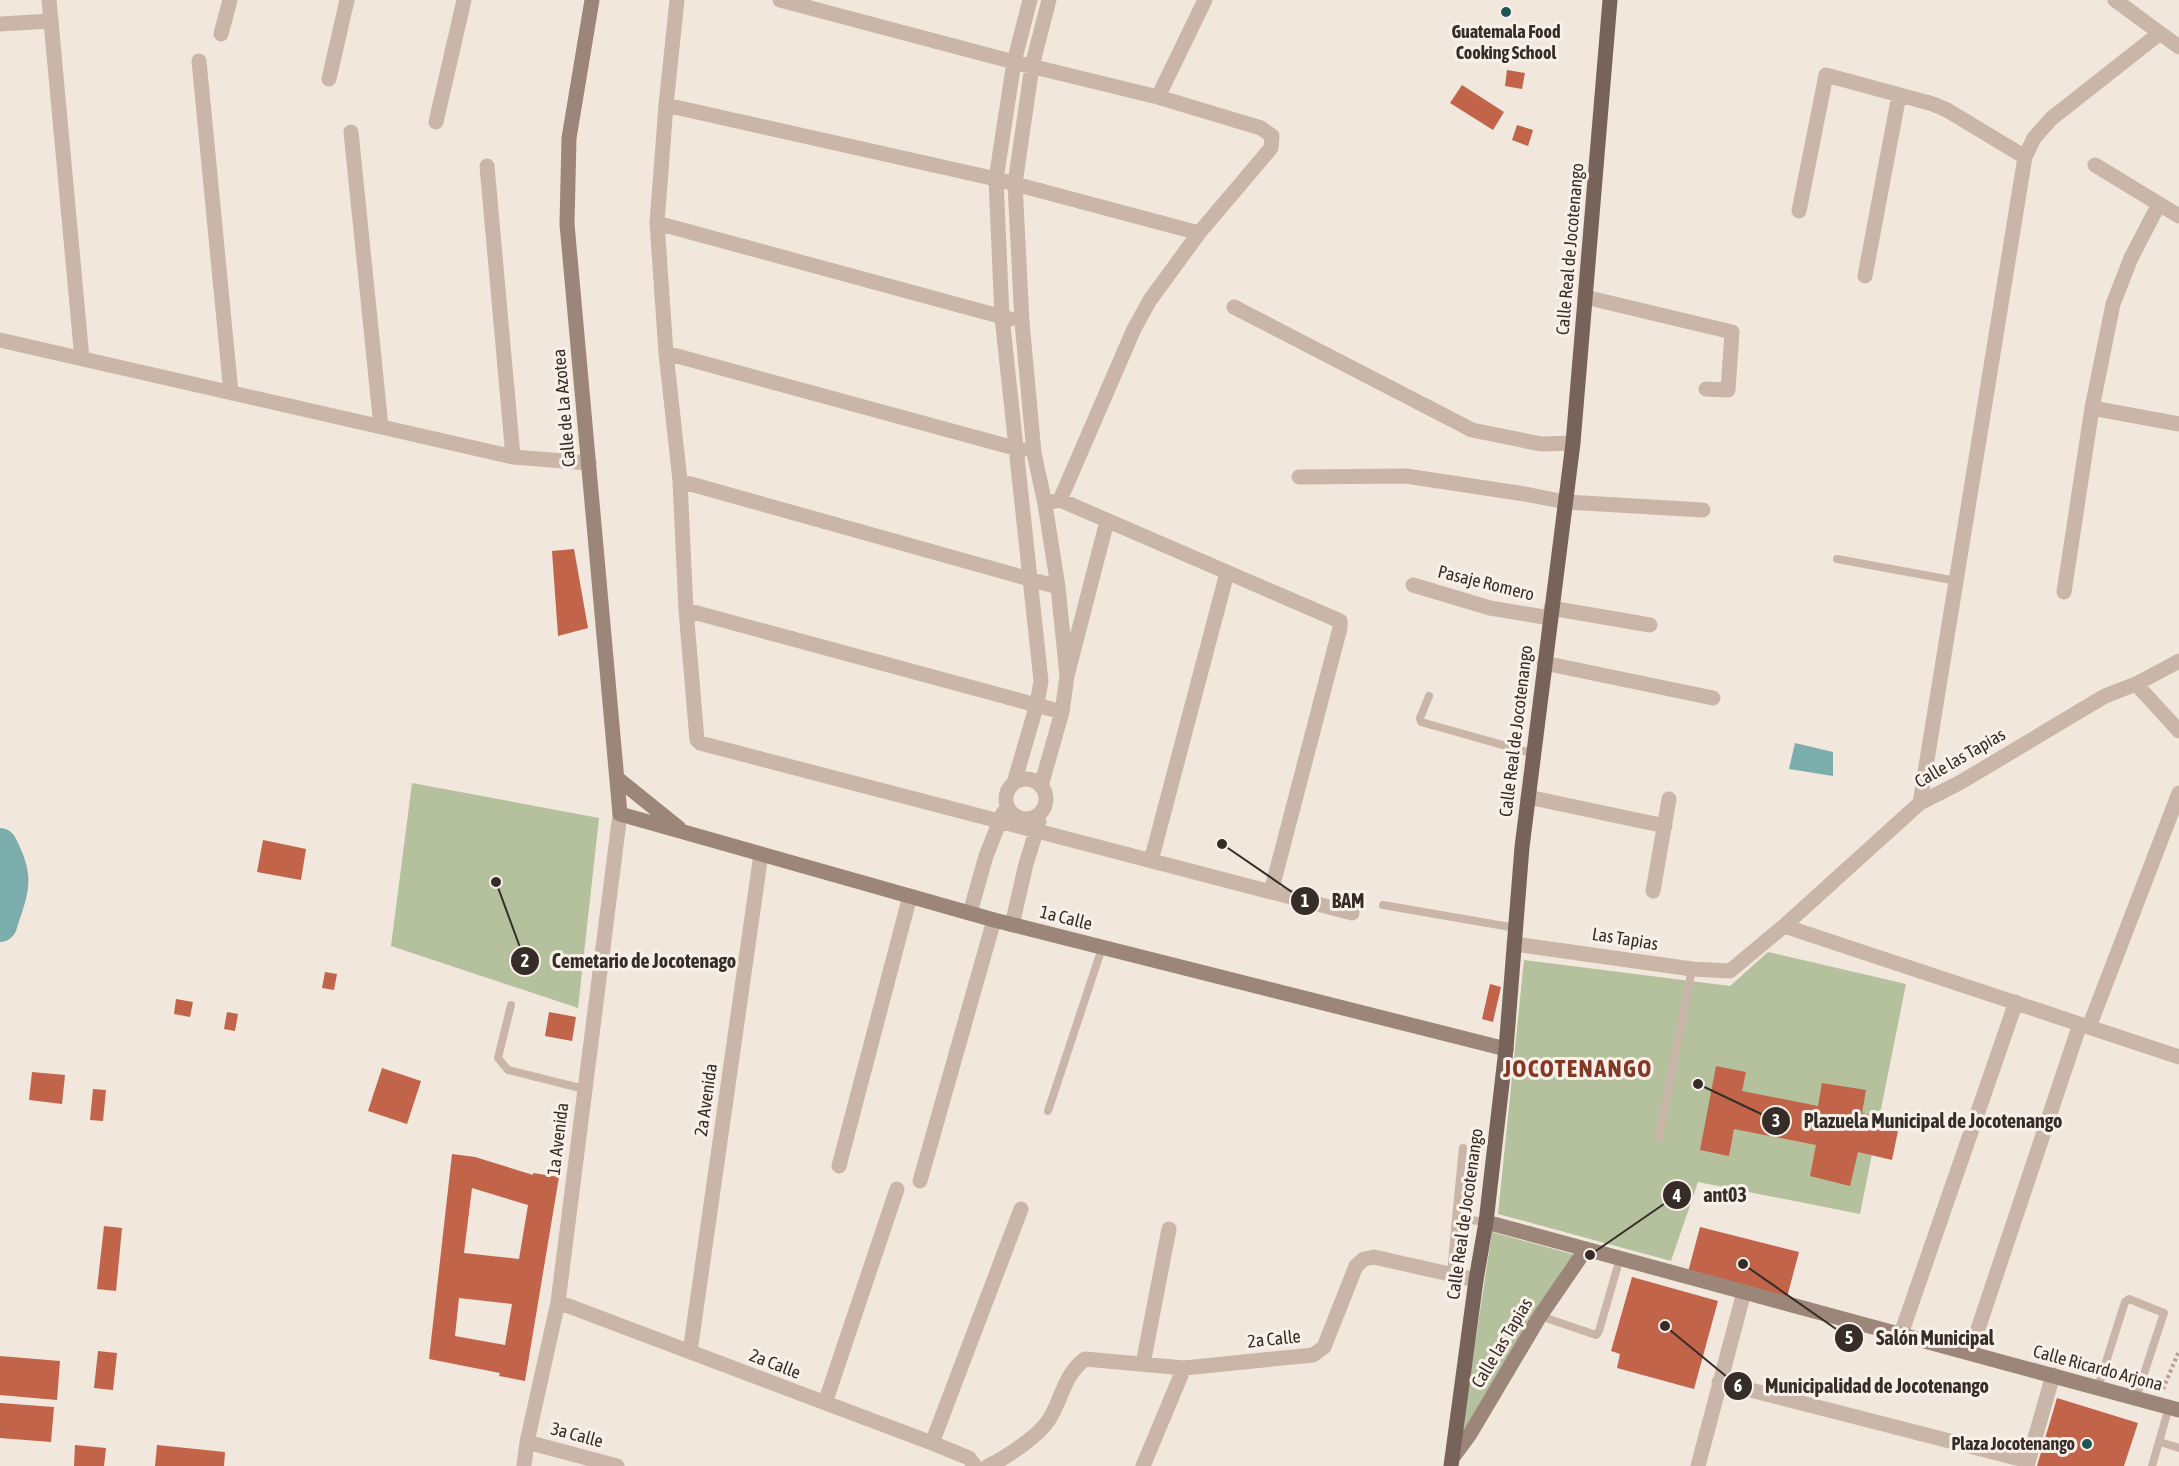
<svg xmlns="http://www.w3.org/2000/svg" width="2179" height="1466" font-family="'Asap Condensed',sans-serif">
<rect width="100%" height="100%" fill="#f1e7dc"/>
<!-- green -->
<path fill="#b5c09d" d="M412,783L599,818L578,1008L391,946Z
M1768,952L1906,984L1860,1214L1698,1182L1671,1261L1498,1214L1524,960L1730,986Z
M1492,1232L1575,1255L1461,1437Z"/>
<!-- water -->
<path fill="#7cadad" d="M1795,743L1833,752V776L1789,769Z"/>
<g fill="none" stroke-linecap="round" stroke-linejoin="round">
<!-- river -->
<path stroke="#7cadad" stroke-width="34" d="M0,845C19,881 11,889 0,925"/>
</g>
<!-- building -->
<path fill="#c1644a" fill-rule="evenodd" d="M1507,70L1525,73L1522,89L1505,86Z
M1462,85L1504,112L1493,130L1450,103Z
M1517,125L1533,130L1528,146L1512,140Z
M574,549L588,628L558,636L552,551Z
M263,840L306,849L301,880L257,872Z
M325,972L337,974L334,990L322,988Z
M1490,984L1501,987L1493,1022L1482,1019Z
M176,999L193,1002L190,1017L174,1014Z
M227,1012L238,1014L235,1031L224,1029Z
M549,1012L576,1017L572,1041L545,1036Z
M1716,1066L1746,1072L1742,1091L1818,1106L1822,1083L1866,1090L1862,1113L1900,1121L1892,1160L1858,1152L1850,1186L1810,1176L1816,1145L1734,1129L1729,1156L1700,1150Z
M382,1068L421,1081L407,1124L368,1111Z
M32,1072L65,1075L62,1104L29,1100Z
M93,1089L106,1090L103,1121L90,1120Z
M452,1154L475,1157L533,1175V1173L559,1177L525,1381L499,1376L500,1373L429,1359ZM472,1188L528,1205L519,1259L464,1253ZM459,1298L512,1304L505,1345L455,1336Z
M104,1226L122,1228L116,1291L97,1289Z
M1700,1227L1799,1252L1786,1301L1687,1276Z
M1632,1277L1718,1301L1694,1389L1617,1368L1620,1354L1611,1351Z
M98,1351L117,1353L113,1390L94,1388Z
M0,1356L60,1361L57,1400L0,1395Z
M2057,1398L2138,1423L2124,1466H2037Z
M0,1403L54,1407L51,1442L0,1438Z
M75,1445L106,1448L104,1466H74Z
M157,1445L225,1452L224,1466H155Z"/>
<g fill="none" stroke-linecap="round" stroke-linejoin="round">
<!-- path -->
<path stroke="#b5a093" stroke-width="4" stroke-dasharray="3 3" stroke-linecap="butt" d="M2163,1389L2179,1351"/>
<!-- lane -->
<path stroke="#c9b6a9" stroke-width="8" d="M1837,559L1957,581
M1429,696L1420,718L1421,722L1535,754
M1383,905L1516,928
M511,1005L498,1058L508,1070L584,1089
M1048,1111L1102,948
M1659,1138L1692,969
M1463,1148L1456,1218L1486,1222
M1451,1275L1456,1218
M1540,1316L1596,1335L1599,1331L1620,1258
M2098,1387L2125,1302L2129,1299L2164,1313L2136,1398
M2160,1442L2179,1448
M2152,1466L2169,1407"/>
<!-- street -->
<path stroke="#c9b6a9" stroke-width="15" d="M49,0L82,359
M677,0L666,105L657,223L666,353L680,481L686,610L697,740L700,743L1352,913
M780,0L1014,62L1158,97L1261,128L1272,136L1271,148L1199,233L1150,300L1134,329L1060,500
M1049,0L1032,66L1015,184L1022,322L1034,453L1045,504L1058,587L1067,676
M2115,0L2179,47
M0,24L51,21
M221,34L230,0
M199,61L231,393
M329,79L347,0
M1158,97L1205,0
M666,105L996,179L1199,233
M436,122L464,0
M351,132L381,427
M2095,165L2179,216
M487,166L513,457
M1799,211L1826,75L1933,104L1947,110L2025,157
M657,223L1010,319
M1865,276L1899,95
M1585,297L1732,332L1728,390L1706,389
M1234,307L1472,430L1541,444L1573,443
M0,340L513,457L589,463
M666,353L1022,450
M2092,408L2179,424
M1299,477L1406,476L1525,494L1566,502L1703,510
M680,481L1058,587
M1051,502L1060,500L1340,621V628L1271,892
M1413,585L1490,608L1550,618
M2064,592L2092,408L2113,304L2131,258L2159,204
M1551,608L1650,625
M686,610L1062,712
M1544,663L1713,698
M2136,684L2179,731
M1006 799a20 20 0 1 1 40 0a20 20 0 1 1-40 0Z
M1014,783L1037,704L1041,681L1002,317L996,179L1014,62L1030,0
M1041,786L1062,712L1067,676L1107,521
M1528,797L1665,826
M1920,803L2025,157L2034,138L2052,118L2160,33
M1151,861L1227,573
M1653,891L1669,799
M970,913L986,856L1003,813
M1012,925L1026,864L1039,822
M1784,926L2179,1057
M1514,944L1692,969L1730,971L1784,926L1920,803L1961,782L2105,696L2136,684L2179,661
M2089,1027L2179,793
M839,1166L910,896
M920,1181L994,920
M558,1302L932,1443L969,1458L975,1466
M1901,1334L2016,1002
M690,1352L761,854
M1970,1353L2080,1024
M1143,1364L1169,1229
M1719,1382L2028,1461
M825,1403L897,1189
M527,1442L617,1466
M932,1443L1021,1209
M524,1466L527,1442L558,1302L620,814
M988,1466C1006,1458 1040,1435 1050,1418C1063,1396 1064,1375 1085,1359L1184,1368L1313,1355L1324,1347L1356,1266L1364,1259L1374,1257L1476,1280
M1143,1466L1184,1368
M1698,1466L1744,1292
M2027,1466L2053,1375"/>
<!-- secondary -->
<path stroke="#9c867a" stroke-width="15" d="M592,0L569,138L567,224L620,814L994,920L1506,1049
M617,778L679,828
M1486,1222L2179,1410
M1453,1457L1470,1434L1540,1316L1586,1249"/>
<!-- primary -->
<path stroke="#77635a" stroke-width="15" d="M1451,1466L1476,1280L1486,1222L1506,1049L1522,847L1573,443L1610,0"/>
</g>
<!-- markers -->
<g fill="#1f5456" stroke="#f9f1e9" stroke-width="2">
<circle cx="1506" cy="12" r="6"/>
<circle cx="2087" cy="1444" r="6"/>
</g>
<g text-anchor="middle" stroke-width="6" stroke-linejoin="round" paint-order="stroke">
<!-- poi labels -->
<g font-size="18" font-weight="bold" fill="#362c28" stroke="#f9f1e9">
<text x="1506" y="38">Guatemala Food<tspan x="1506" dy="21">Cooking School</tspan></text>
<text x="2075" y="1450" text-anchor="end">Plaza Jocotenango</text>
</g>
<!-- street labels -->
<g font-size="18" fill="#362c28" stroke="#f9f1e9">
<text transform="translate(1570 249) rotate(-85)" y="6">Calle Real de Jocotenango</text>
<text transform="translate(564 408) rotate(-95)" y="6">Calle de La Azotea</text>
<text transform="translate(1486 583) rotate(14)" y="6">Pasaje Romero</text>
<text transform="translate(1516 731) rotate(-83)" y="6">Calle Real de Jocotenango</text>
<text transform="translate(1960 758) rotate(-30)" y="6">Calle las Tapias</text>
<text transform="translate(1066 918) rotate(14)" y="6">1a Calle</text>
<text transform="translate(1625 939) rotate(9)" y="6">Las Tapias</text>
<text transform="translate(706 1100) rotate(-82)" y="6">2a Avenida</text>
<text transform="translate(558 1139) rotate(-83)" y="6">1a Avenida</text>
<text transform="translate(1465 1214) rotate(-82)" y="6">Calle Real de Jocotenango</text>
<text transform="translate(1274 1339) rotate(-6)" y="6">2a Calle</text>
<text transform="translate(1502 1343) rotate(-59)" y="6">Calle las Tapias</text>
<text transform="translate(775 1364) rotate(21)" y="6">2a Calle</text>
<text transform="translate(2098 1368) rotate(15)" y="6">Calle Ricardo Arjona</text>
<text transform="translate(577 1435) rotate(15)" y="6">3a Calle</text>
</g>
<!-- district labels -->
<g font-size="24" font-weight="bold" letter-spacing="1.5" fill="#823825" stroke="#f9f1e9">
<text x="1578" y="1077">JOCOTENANGO</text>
</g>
</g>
<!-- callouts -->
<path fill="none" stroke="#362c28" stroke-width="2" d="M1222 844L1305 901M496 882L525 961M1698 1084L1776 1121M1590 1255L1677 1195M1743 1264L1849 1338M1665 1326L1738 1386"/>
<g fill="#362c28" stroke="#f9f1e9" stroke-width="2">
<circle cx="1222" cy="844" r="6"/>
<circle cx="496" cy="882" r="6"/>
<circle cx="1698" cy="1084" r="6"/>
<circle cx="1590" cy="1255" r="6"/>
<circle cx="1743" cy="1264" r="6"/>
<circle cx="1665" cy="1326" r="6"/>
<circle cx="1305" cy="901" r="15"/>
<circle cx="525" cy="961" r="15"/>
<circle cx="1776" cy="1121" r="15"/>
<circle cx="1677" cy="1195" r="15"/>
<circle cx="1849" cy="1338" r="15"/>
<circle cx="1738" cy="1386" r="15"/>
</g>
<g font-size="18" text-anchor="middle" font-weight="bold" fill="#fff">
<text x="1305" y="907">1</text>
<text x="525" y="967">2</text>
<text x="1776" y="1127">3</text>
<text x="1677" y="1202">4</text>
<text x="1849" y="1344">5</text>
<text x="1738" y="1392">6</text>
</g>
<g font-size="20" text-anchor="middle" font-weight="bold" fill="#362c28" stroke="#f9f1e9" stroke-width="6" stroke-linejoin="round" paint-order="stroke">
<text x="1348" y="908">BAM</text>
<text x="644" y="968">Cemetario de Jocotenago</text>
<text x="1933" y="1128">Plazuela Municipal de Jocotenango</text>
<text x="1725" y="1202">ant03</text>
<text x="1935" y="1345">Salón Municipal</text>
<text x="1877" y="1393">Municipalidad de Jocotenango</text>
</g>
</svg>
